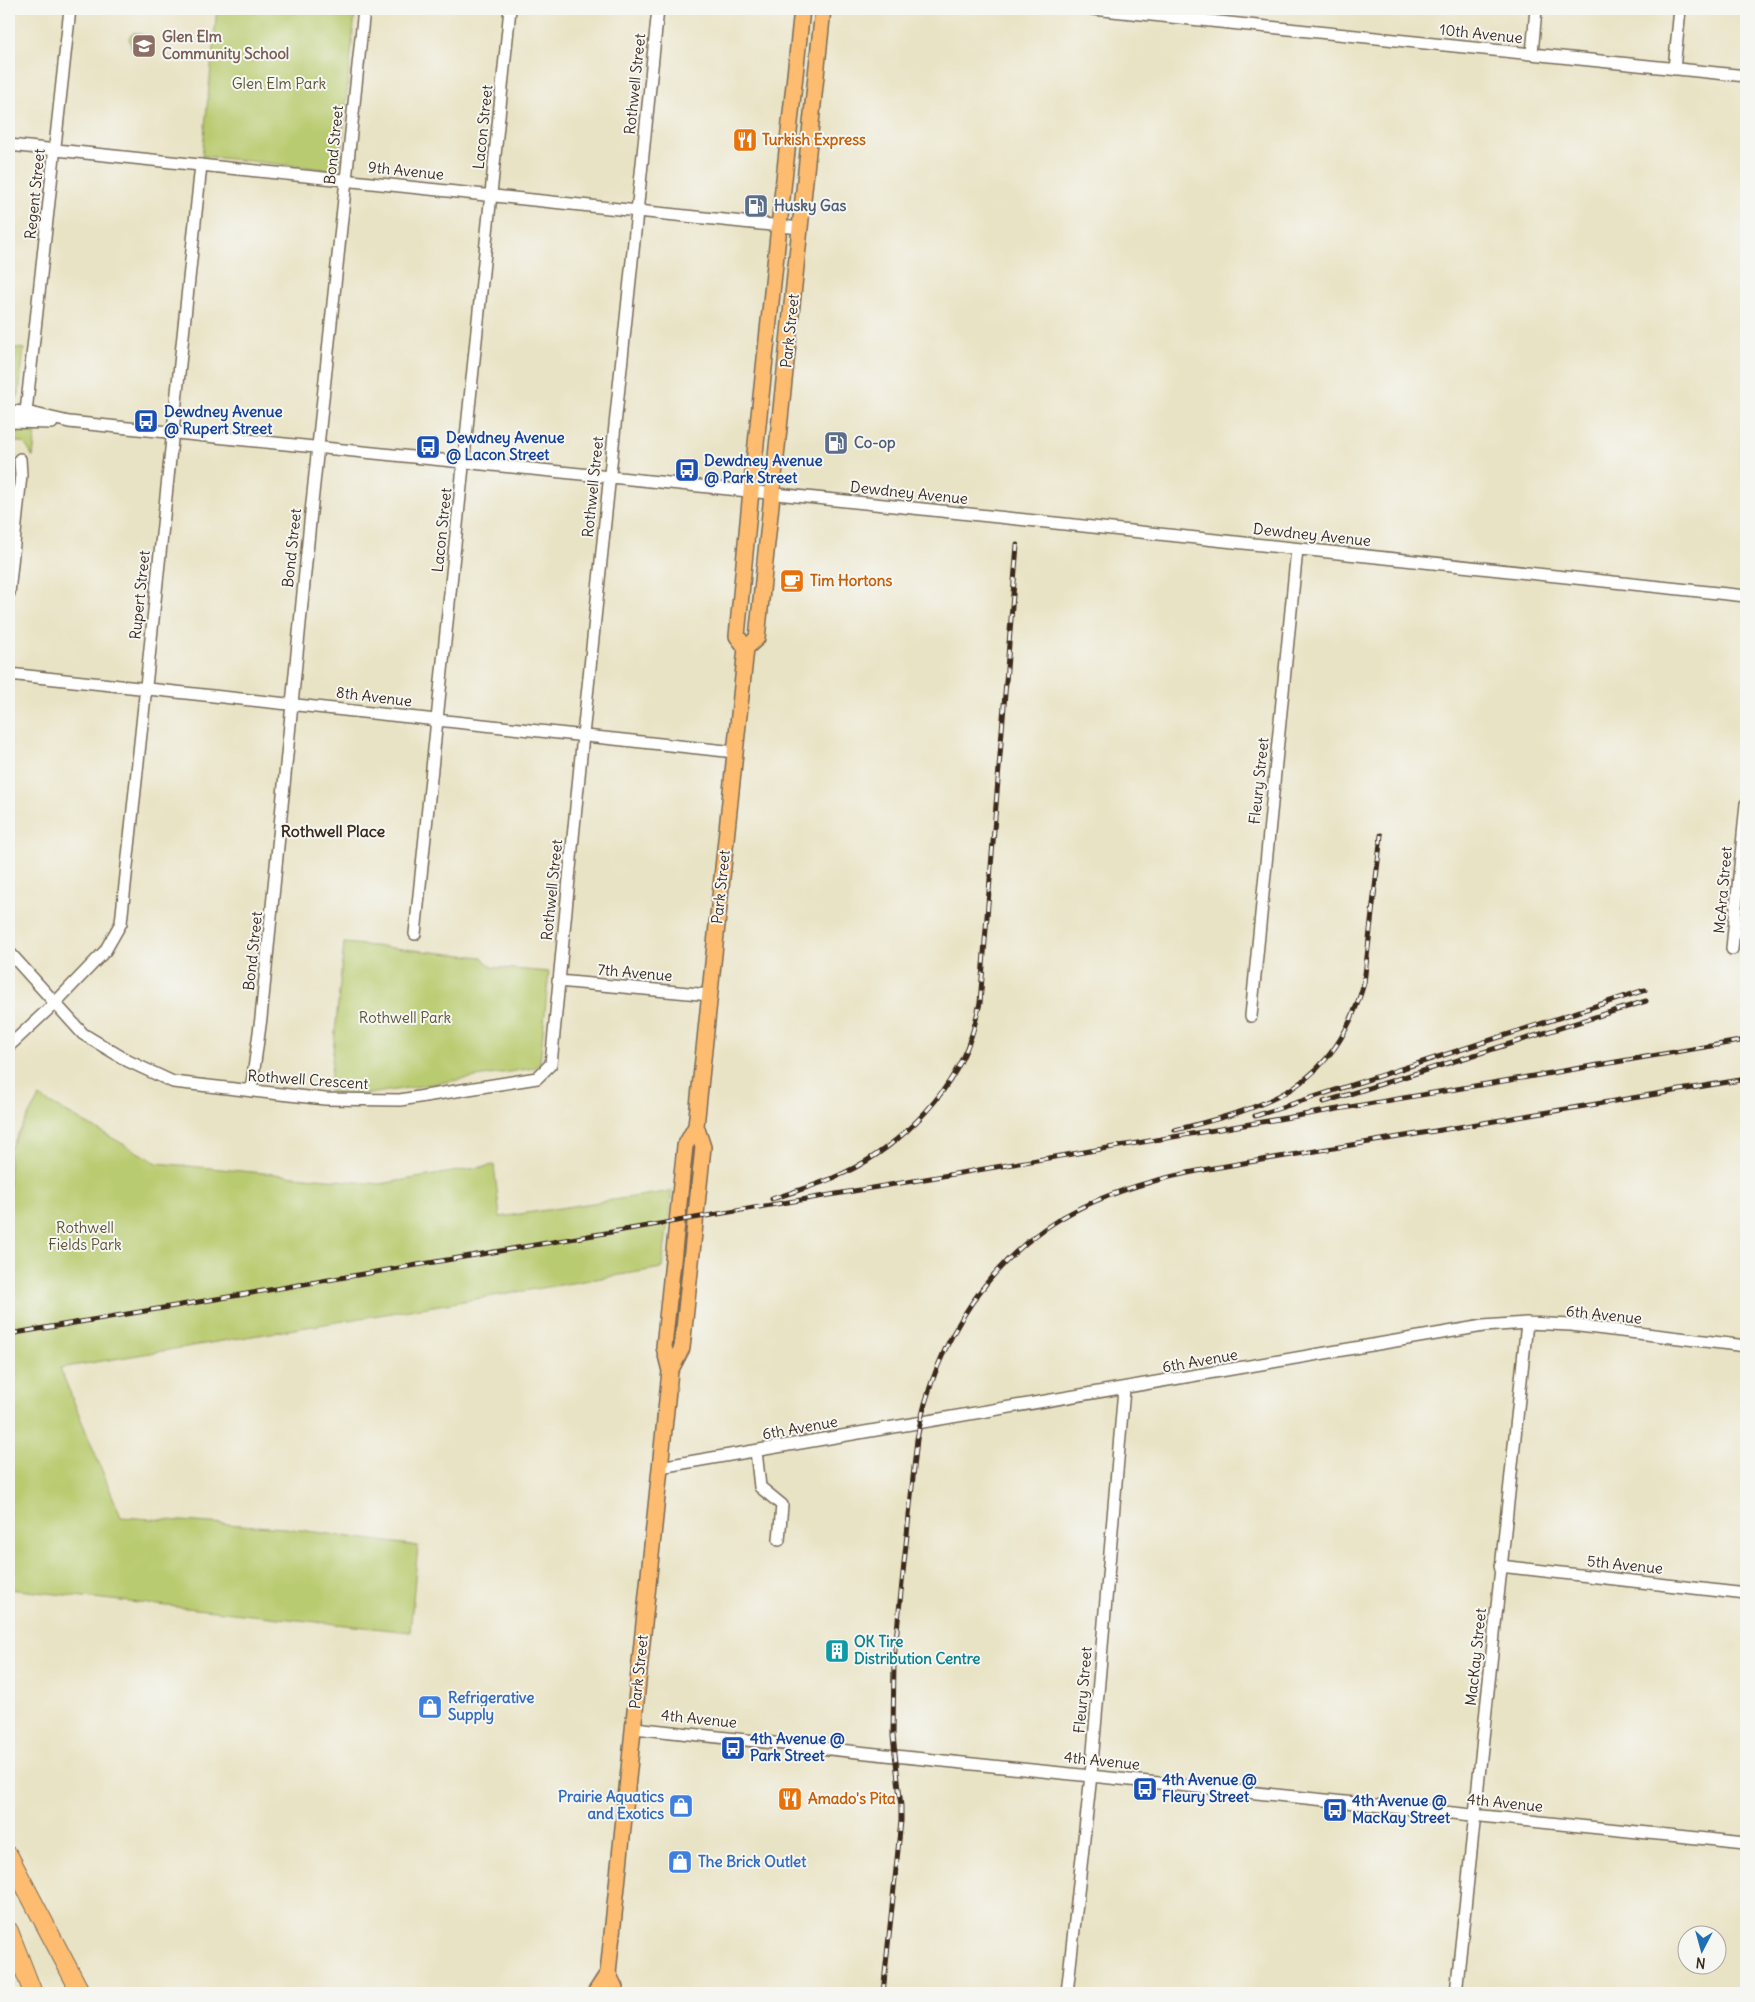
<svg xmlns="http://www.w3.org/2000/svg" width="1755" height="2002" font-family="Delius,sans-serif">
<rect width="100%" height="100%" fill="#f6f6f2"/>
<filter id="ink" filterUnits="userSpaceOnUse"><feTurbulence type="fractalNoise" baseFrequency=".02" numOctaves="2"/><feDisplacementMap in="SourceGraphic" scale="10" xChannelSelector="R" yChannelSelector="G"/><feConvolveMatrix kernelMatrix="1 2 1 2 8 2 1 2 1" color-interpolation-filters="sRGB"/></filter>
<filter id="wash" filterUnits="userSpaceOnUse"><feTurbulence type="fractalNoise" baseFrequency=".0096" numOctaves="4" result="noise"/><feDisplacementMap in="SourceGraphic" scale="20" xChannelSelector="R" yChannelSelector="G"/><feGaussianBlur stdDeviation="1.12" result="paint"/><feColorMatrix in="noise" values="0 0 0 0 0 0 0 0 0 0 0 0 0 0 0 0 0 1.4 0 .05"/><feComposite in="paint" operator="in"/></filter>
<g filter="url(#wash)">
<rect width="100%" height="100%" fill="#e9e3c5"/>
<!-- green -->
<path fill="#b9cb6f" stroke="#7a7a46" d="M217,9H314L355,13L340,165L337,169L333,170L202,156Z
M134,32L145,36L148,40L145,50L141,53C131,50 131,47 129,37Z
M9,347L24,349L19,394L14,403H9Z
M9,431L36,432L33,457C26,446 24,437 9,445Z
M344,943L482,957L491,967L549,972L540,1063L534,1068L363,1095L329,1092Z
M39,1097L157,1163L380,1184L494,1165L500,1217L672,1191L662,1268L60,1368L121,1517L285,1528L418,1546L410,1632L9,1589V1150Z"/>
</g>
<g filter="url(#ink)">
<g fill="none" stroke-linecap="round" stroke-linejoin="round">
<defs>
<path id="minor" d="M1093,9L1746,76
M1532,54L1536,9
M1674,69L1680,9
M9,145L800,228
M9,411L26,412L69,422L865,503L1746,596
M26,412L70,9
M9,422L52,423
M9,593L21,475L20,459
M9,674L735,752
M415,934L510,9
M1732,949L1746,804
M9,952L83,1034L128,1061L173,1082L325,1099L400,1100L537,1078L551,1064L583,735L658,9
M558,981L710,995
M1251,1016L1297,549
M9,1046L54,1004L105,951L121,923L201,165
M251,1091L261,1018L310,522L364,9
M756,1451L760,1487L782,1505L779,1540
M660,1467L1483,1326L1527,1323L1571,1325L1746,1346
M1500,1566L1746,1594
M634,1728L895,1756L1746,1843
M1067,1993L1091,1775L1124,1389
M1456,1993L1527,1323"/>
<path id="major" d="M746,648L737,636L751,491L802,9
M670,1371L664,1347L685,1146L696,1126L746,648L757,638L823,9
M608,1973L615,1988V1993
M595,1993L608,1973L670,1371L682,1348L703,1147L696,1126"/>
<path id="highway" d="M9,1856L81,1993
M9,1931L33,1993"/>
</defs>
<!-- minor casing -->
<use href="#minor" stroke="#786b58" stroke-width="14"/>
<!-- major casing -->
<use href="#major" stroke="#786b58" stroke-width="18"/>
<!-- highway casing -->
<use href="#highway" stroke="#786b58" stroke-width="20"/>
<!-- minor -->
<use href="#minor" stroke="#fff" stroke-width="11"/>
<!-- major -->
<use href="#major" stroke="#fdbc6f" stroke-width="15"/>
<!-- highway -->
<use href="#highway" stroke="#fdbc6f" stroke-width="18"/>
<defs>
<path id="rail" d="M1324,1102L1646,1001
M1255,1116L1645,990
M1175,1130C1271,1106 1334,1088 1364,983L1381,835
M772,1199C792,1192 814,1186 833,1178C893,1153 950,1099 971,1037C975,1026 977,1014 980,1003L1017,545
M9,1334L1746,1040
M883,1993L901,1821V1806L893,1736L894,1659L917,1439C934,1342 991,1251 1082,1207C1122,1188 1164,1177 1208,1169L1746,1079"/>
</defs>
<!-- rail casing -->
<use href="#rail" stroke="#3b2a1e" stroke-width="5"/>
<!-- rail -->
<use href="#rail" stroke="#f6f6f2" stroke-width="3" stroke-dasharray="9" stroke-linecap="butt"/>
</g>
</g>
<!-- icons -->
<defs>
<symbol id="school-square" viewBox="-11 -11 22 22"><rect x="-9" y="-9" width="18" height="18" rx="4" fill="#8d6e63" stroke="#f6f6f2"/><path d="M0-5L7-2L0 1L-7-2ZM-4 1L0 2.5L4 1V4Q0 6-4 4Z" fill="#fff"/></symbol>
<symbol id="restaurant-square" viewBox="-11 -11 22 22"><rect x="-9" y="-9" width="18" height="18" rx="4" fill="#e8710a" stroke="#f6f6f2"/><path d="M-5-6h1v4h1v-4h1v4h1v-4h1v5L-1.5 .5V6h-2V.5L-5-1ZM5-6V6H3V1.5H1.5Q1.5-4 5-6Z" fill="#fff"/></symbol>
<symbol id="fuel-square" viewBox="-11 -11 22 22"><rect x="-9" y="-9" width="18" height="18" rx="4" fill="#5c6f8a" stroke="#f6f6f2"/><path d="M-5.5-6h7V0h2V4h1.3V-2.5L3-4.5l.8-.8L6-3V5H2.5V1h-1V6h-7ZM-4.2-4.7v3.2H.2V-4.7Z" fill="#fff"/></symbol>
<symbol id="bus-square" viewBox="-11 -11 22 22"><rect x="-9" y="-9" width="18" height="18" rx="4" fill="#1a4fb4" stroke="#f6f6f2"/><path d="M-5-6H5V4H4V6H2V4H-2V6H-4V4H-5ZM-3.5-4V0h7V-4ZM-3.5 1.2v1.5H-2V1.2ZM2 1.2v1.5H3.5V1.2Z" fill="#fff"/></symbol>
<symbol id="cafe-square" viewBox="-11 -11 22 22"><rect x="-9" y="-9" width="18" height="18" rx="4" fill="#e8710a" stroke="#f6f6f2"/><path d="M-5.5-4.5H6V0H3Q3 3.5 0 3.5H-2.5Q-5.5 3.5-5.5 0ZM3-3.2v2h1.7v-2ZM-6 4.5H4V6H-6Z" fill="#fff"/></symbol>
<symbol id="building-square" viewBox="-11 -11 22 22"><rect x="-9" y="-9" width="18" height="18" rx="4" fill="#0f9aa8" stroke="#f6f6f2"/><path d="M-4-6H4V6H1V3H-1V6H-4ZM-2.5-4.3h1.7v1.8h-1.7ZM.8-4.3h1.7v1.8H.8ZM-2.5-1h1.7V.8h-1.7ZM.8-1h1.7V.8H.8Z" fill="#fff"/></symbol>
<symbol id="shop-square" viewBox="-11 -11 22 22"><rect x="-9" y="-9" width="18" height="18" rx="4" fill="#3f7fe0" stroke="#f6f6f2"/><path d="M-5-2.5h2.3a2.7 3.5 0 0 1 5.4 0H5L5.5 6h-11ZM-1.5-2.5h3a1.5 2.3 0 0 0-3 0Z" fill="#fff"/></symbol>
</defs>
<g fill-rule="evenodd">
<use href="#school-square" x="130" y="32" width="28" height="28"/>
<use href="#restaurant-square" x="731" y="126" width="28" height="28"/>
<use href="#fuel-square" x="742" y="192" width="28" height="28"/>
<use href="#bus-square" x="132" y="407" width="28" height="28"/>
<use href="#fuel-square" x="822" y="429" width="28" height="28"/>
<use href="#bus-square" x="414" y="433" width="28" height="28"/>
<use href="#bus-square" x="673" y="456" width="28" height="28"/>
<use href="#cafe-square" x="778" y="567" width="28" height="28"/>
<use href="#building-square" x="823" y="1637" width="28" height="28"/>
<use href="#shop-square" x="416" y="1693" width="28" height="28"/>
<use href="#bus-square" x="719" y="1734" width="28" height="28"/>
<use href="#bus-square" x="1131" y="1775" width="28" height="28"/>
<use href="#restaurant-square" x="776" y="1785" width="28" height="28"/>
<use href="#shop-square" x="667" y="1792" width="28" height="28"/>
<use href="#bus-square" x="1321" y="1796" width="28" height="28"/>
<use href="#shop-square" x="666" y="1848" width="28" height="28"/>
</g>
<g text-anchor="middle" stroke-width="4" stroke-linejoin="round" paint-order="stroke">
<!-- street labels -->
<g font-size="15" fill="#3b2a1e" stroke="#f6f6f2">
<text transform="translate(1481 34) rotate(6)" y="5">10th Avenue</text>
<text transform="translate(635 84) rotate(-84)" y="5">Rothwell Street</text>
<text transform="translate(483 127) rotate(-84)" y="5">Lacon Street</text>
<text transform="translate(334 145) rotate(-84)" y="5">Bond Street</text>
<text transform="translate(406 171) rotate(6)" y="5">9th Avenue</text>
<text transform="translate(35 194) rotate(-84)" y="5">Regent Street</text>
<text transform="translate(790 331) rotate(-84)" y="5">Park Street</text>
<text transform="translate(593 487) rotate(-84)" y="5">Rothwell Street</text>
<text transform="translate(909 493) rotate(6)" y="5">Dewdney Avenue</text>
<text transform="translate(442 530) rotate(-84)" y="5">Lacon Street</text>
<text transform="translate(1312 535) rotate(6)" y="5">Dewdney Avenue</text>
<text transform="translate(292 548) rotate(-84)" y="5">Bond Street</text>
<text transform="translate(140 595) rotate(-84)" y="5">Rupert Street</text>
<text transform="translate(374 697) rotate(7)" y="5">8th Avenue</text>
<text transform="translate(1259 781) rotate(-84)" y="5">Fleury Street</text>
<text transform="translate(721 887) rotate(-84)" y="5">Park Street</text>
<text transform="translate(552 890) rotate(-84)" y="5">Rothwell Street</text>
<text transform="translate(1723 890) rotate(-85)" y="5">McAra Street</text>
<text transform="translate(253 951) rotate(-84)" y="5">Bond Street</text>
<text transform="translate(635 973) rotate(5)" y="5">7th Avenue</text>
<text transform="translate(308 1080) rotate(4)" y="5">Rothwell Crescent</text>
<text transform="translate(1604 1315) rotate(6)" y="5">6th Avenue</text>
<text transform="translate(1200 1361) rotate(-10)" y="5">6th Avenue</text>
<text transform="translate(800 1428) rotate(-10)" y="5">6th Avenue</text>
<text transform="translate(1625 1565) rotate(6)" y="5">5th Avenue</text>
<text transform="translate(1476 1657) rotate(-84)" y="5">MacKay Street</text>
<text transform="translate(639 1672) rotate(-84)" y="5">Park Street</text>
<text transform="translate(1083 1690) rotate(-85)" y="5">Fleury Street</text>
<text transform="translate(699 1719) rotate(6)" y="5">4th Avenue</text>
<text transform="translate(1102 1761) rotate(6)" y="5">4th Avenue</text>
<text transform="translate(1505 1803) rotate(6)" y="5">4th Avenue</text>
</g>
<!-- education labels -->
<g font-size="15" font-weight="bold" fill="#785e54" stroke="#f6f6f2" text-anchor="start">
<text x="162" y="42">Glen Elm<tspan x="162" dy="17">Community School</tspan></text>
</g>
<!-- park labels -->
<g font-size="15" fill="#5a5232" stroke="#f6f6f2">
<text x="279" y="89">Glen Elm Park</text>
<text x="405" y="1023">Rothwell Park</text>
<text x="85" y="1233">Rothwell<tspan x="85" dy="17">Fields Park</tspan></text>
</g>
<!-- food labels -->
<g font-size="15" font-weight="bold" fill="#c56008" stroke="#f6f6f2" text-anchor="start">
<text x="762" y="145">Turkish Express</text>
<text x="810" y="586">Tim Hortons</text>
<text x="808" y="1804">Amado's Pita</text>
</g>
<!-- service labels -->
<g font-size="15" font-weight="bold" fill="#4e5e75" stroke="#f6f6f2" text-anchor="start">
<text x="774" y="211">Husky Gas</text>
<text x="854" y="448">Co-op</text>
</g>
<!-- transit labels -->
<g font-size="15" font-weight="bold" fill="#164399" stroke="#f6f6f2" text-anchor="start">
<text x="164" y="417">Dewdney Avenue<tspan x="164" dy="17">@ Rupert Street</tspan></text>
<text x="446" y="443">Dewdney Avenue<tspan x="446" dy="17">@ Lacon Street</tspan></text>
<text x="704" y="466">Dewdney Avenue<tspan x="704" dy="17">@ Park Street</tspan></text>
<text x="750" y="1744">4th Avenue @<tspan x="750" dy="17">Park Street</tspan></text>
<text x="1162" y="1785">4th Avenue @<tspan x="1162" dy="17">Fleury Street</tspan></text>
<text x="1352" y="1806">4th Avenue @<tspan x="1352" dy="17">MacKay Street</tspan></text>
</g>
<!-- culture labels -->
<g font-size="15" font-weight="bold" fill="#0d838f" stroke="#f6f6f2" text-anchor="start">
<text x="854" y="1647">OK Tire<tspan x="854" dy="17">Distribution Centre</tspan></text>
</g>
<!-- shop labels -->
<g font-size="15" font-weight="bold" fill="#366cbe" stroke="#f6f6f2" text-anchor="start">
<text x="448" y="1703">Refrigerative<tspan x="448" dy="17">Supply</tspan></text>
<text x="664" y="1802" text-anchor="end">Prairie Aquatics<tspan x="664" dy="17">and Exotics</tspan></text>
<text x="698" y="1867">The Brick Outlet</text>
</g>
<!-- neighbourhood labels -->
<g font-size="16" font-weight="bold" fill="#3b2a1e" stroke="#f6f6f2">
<text x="333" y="837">Rothwell Place</text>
</g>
</g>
<!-- margin -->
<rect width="1755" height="2002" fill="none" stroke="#f6f6f2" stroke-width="30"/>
<!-- north arrow -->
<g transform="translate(1702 1950) rotate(186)"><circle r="24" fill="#f6f6f2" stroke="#aba49d"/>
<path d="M0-4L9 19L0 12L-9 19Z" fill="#1f6fb2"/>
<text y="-8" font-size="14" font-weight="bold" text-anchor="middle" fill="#3b2a1e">N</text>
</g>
</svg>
